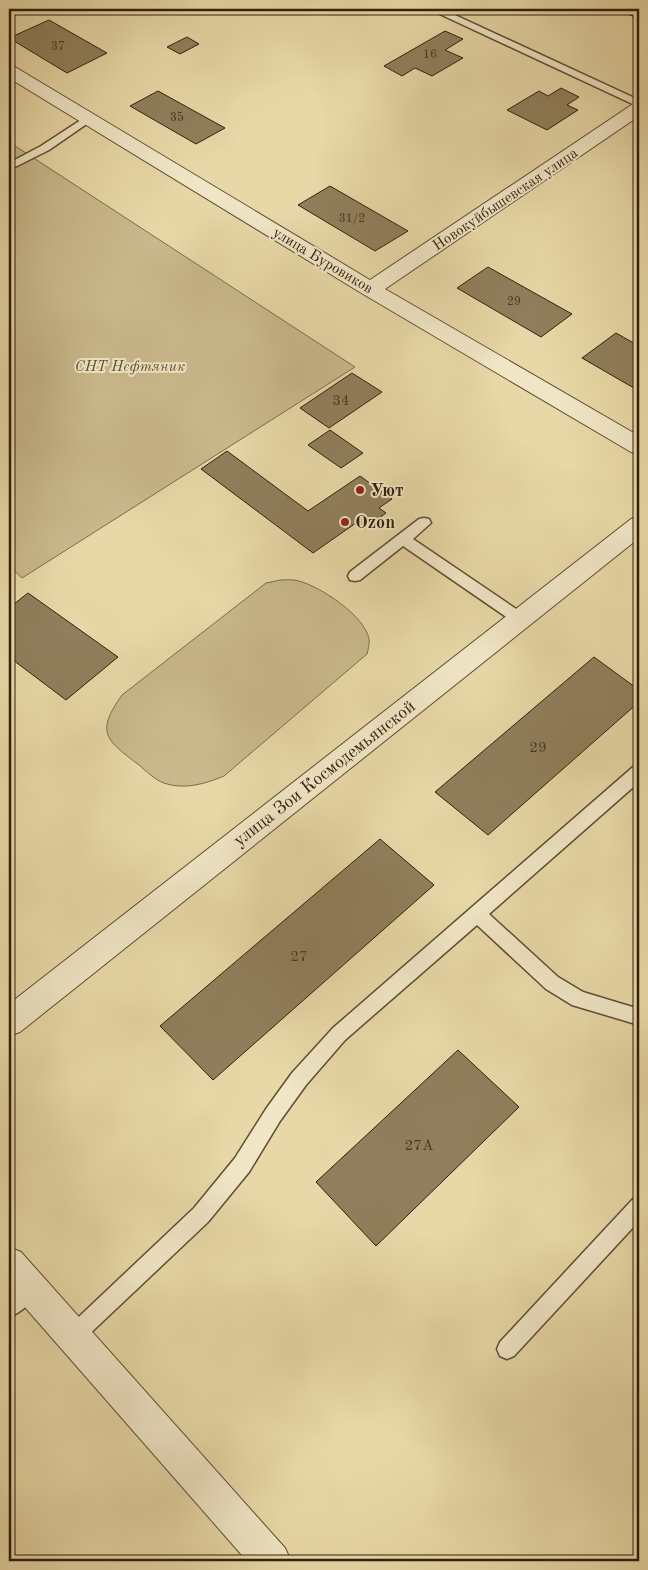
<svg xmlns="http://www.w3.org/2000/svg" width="648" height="1570" font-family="'Old Standard TT',serif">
<rect width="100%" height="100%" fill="#e8d8a7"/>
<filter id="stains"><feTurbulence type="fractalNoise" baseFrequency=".004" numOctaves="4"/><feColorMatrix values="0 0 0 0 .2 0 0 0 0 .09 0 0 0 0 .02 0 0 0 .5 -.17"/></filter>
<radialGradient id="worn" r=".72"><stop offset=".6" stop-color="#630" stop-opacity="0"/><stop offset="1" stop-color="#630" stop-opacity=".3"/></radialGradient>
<!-- green -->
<path fill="#c9b98c" stroke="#7c6c4c" d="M9,142L355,367L22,578L9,566Z
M280,580C286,580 293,579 299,581C321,587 365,616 369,639C370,643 368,650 367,654L224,776C205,784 184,790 164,783C155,780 146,771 139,765C106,740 95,733 122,695L266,583Z"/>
<!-- building -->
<path fill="#907f5c" stroke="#301f0b" d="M621,9H639V19L619,10Z
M49,20L107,53L67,73L9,38Z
M445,31L463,39L445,50L463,58L432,76L415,68L402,76L384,66Z
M187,37L199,44L180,54L167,47Z
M561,88L579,97L567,105L578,110L547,130L507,110L539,91L548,96Z
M158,91L225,128L196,144L130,106Z
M330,186L408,231L375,251L298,205Z
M488,267L572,314L541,337L457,288Z
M616,333L639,346V391L582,358Z
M352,373L382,392L329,428L300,408Z
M330,430L363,453L341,468L308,445Z
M227,451L308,511L360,476L392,499L379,508L386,513L364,529L356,523L313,553L201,469Z
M28,593L118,657L66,700L9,657V608Z
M594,657L639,690V702L488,835L435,792Z
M380,839L434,885L213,1080L160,1026Z
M458,1050L519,1107L376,1246L316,1182Z"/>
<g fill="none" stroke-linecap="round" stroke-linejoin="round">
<defs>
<path id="lane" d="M429,9H442L639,100V107Z
M87,116L91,117L92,119L91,121L49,150L9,170V163L41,146Z
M424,518L429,519L431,523L413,539L525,615L527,619L525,623L520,625L515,623L403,546L360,580L355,581L350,580L348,576L350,572L419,519Z
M639,765V782L489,914L558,977L583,992L639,1009V1025L572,1005L546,989L477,925L345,1040L306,1085L280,1121L249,1172L208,1222L80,1343L73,1346L66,1343L63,1336L66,1329L194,1208L235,1158L266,1109L292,1073L333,1028L633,767Z
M639,1197V1221L514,1356L507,1359L500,1356L497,1349L500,1342L632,1200Z
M30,1278L37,1281L40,1288C35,1300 21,1313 9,1317V1294L23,1281Z"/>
<path id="street" d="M9,66L15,67L370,280L633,104L639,103V116L385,289L639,436V454L631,452L363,294L9,78Z
M639,516V538L20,1032L9,1036V1004L631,519Z
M9,1247L21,1252L285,1548L291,1561H247L9,1289Z"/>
</defs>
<!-- lane casing -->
<use href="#lane" stroke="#5e4d32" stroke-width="3"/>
<!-- street casing -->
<use href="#street" stroke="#5e4d32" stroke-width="2"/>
<!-- lane -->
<use href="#lane" fill="#f0e6c6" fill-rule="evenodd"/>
<!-- street -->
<use href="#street" fill="#f0e6c6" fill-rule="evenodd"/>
</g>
<!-- markers -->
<g fill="#8f2418" stroke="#f0e6c6" stroke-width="2">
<circle cx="360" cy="490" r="5"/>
<circle cx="345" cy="522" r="5"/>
</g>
<g text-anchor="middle" stroke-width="4" stroke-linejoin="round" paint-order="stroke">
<!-- far-number labels -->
<g font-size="12" fill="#48371f">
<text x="58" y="50">37</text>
<text x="430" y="58">16</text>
<text x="177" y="121">35</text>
<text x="352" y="222">31/2</text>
<text x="514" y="305">29</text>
</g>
<!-- far-street labels -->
<g font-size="15" fill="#301f0b" stroke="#f0e6c6">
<text transform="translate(505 199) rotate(-34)" y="5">Новокуйбышевская улица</text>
<text transform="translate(323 260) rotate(31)" y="5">улица Буровиков</text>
</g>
<!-- far-park labels -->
<g font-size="15" font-style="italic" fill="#5e4d32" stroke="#f0e6c6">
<text x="130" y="371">СНТ Нефтяник</text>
</g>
<!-- number labels -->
<g font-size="15" fill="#48371f">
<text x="341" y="405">34</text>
<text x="538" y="752">29</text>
<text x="299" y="961">27</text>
<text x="419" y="1150">27А</text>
</g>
<!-- poi labels -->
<g font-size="18" font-weight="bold" fill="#301f0b" stroke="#f0e6c6" text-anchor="start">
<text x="370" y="496">Уют</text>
<text x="355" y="528">Ozon</text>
</g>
<!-- street labels -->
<g font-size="18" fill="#301f0b" stroke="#f0e6c6">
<text transform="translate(324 773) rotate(-38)" y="6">улица Зои Космодемьянской</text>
</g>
</g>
<!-- margin -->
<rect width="648" height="1570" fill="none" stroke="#e8d8a7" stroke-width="30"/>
<rect x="10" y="10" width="628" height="1550" fill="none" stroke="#301f0b" stroke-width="2.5"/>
<rect x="15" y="15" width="618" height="1540" fill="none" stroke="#301f0b"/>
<rect width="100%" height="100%" filter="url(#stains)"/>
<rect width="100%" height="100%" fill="url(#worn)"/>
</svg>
